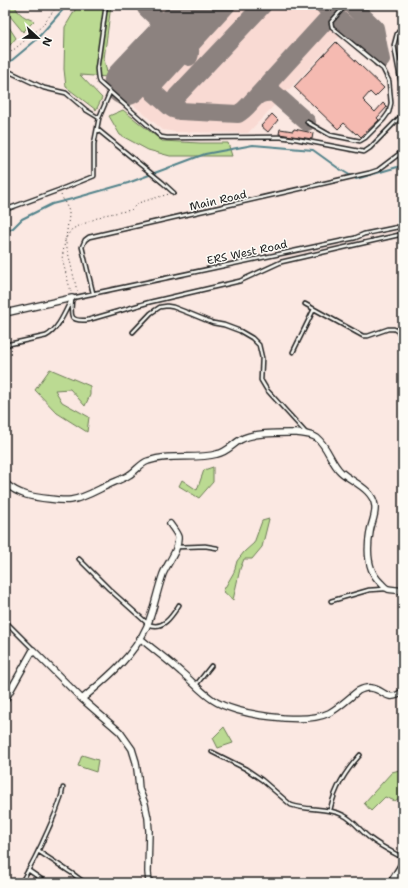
<svg xmlns="http://www.w3.org/2000/svg" width="408" height="888" font-family="'Shantell Sans',sans-serif">
<rect width="100%" height="100%" fill="#fbe8e2"/>
<filter id="ink" filterUnits="userSpaceOnUse"><feTurbulence type="fractalNoise" baseFrequency=".025" numOctaves="2"/><feDisplacementMap in="SourceGraphic" scale="8" xChannelSelector="R" yChannelSelector="G"/><feConvolveMatrix kernelMatrix="1 2 1 2 8 2 1 2 1" color-interpolation-filters="sRGB"/></filter>
<g filter="url(#ink)">
<!-- built -->
<path fill="#f9dad3" d="M134,5H172L153,25Z
M224,5H368V6L248,133L175,132L163,130L131,103Z"/>
<!-- green -->
<path fill="#bbda92" stroke="#6c7b57" d="M5,5H15C17,14 26,18 34,21L23,32L5,10Z
M78,5H111L104,59L108,77L80,75L102,98L96,110L66,87L64,69L65,27Z
M5,21L16,38L5,51Z
M123,110L162,141L200,143H228L232,156H170L148,150L120,135L109,116Z
M50,369L90,386V395L85,406L70,389L55,390L62,402L89,417L87,432L57,413L35,390Z
M213,467V482L199,498L179,486L182,480L197,490L204,470Z
M269,519L262,547L252,559H244L240,569L233,600L223,591L234,572L237,561L244,552L254,543L262,521Z
M224,727L233,743L218,748L213,738Z
M82,755L98,760L96,772L78,766Z
M403,769V795L395,801L385,797L371,811L364,803L392,772Z"/>
<g fill="none" stroke-linecap="round" stroke-linejoin="round">
<!-- stream -->
<path stroke="#53838b" stroke-width="2" d="M5,66L35,41L67,5
M5,232L13,228L22,219L52,204L72,199L128,183L205,154L253,145L313,150L338,168L356,179L401,166"/>
<!-- taxiway -->
<path stroke="#8c827f" stroke-width="18" d="M145,5L146,8C152,14 158,20 165,25C168,28 172,29 176,31C185,35 193,47 189,57
M263,5L177,96L173,102L170,107L173,109L180,111L238,114C253,106 253,90 274,93L307,122
M351,5L375,28L381,60
M324,6L380,55
M197,33L206,5
M256,97L340,5
M170,107L153,92L152,87L227,5"/>
<!-- runway -->
<path stroke="#8c827f" stroke-width="45" d="M126,83L200,5"/>
</g>
<!-- building -->
<path fill="#f5bab1" stroke="#1c1c1c" d="M336,42L384,88L375,97L370,92L363,100L375,112L383,103L387,107L377,118L379,120L361,137L357,133L356,134L344,123L338,129L294,87Z
M272,114L278,120L268,132L261,126Z
M280,129L293,131L294,129L313,133L312,139L279,134Z"/>
<g fill="none" stroke-linecap="round" stroke-linejoin="round">
<defs>
<path id="service" d="M106,5L97,69L98,79L99,82L161,137L167,138L279,137L296,139L364,152L370,148L403,114
M403,28L399,31L397,34L394,45L403,94
M398,64L403,63
M10,72L44,88L66,93L86,110L99,118
M307,122L330,135L360,141L365,138L384,119L389,112L391,103L389,81L383,69L332,27L331,22L346,5
M97,129L163,183L174,193
M10,208L59,190L94,176V144L99,118L110,92
M93,293L82,247L85,240L89,237L369,173L378,170L403,151
M72,298L355,238L364,234L403,226
M72,299C71,315 68,322 88,320L150,302L240,281L281,262L403,234
M305,304L363,336H368L388,329H394L403,335
M133,332L151,313L160,307L167,306L173,307L191,314L213,323L224,325L240,331L252,338L259,345L262,358L261,380L267,390L307,434
M5,345L46,336C58,330 65,312 71,300
M293,352L314,309
M178,547L205,546L217,548
M79,559L109,589L148,624C163,631 172,616 179,605
M331,601L369,590L385,589
M5,621L33,649
M196,685L211,666
M212,752L246,769L262,780L291,805C308,811 327,807 343,815C354,820 361,832 371,839C380,846 392,852 403,858
M330,810C335,788 345,772 360,755
M38,851L73,874L85,883
M28,870L47,883
M21,883C31,866 40,848 48,830C54,816 61,803 63,788
M384,883L391,881"/>
<path id="minor" d="M5,313L72,298
M5,483C19,495 32,497 50,499C57,500 64,501 71,500C85,498 97,490 110,484C116,481 123,479 129,475C136,471 141,463 148,461C171,453 195,460 217,454C227,452 232,445 240,440C253,432 282,433 297,433C304,434 311,434 317,438C328,447 331,463 341,472C352,482 373,489 375,506C376,515 371,524 370,532C367,549 367,571 381,583C383,585 385,588 388,589C392,590 398,590 403,591
M141,639C154,650 168,660 181,672C192,681 201,692 213,700C235,715 304,725 329,713C339,708 349,698 358,691C362,689 366,687 371,688C384,689 388,704 403,691
M82,699C106,679 134,656 147,626C154,609 157,591 163,574C168,562 179,550 178,537C177,533 172,527 170,524
M5,700L33,650L82,699L120,732L132,749L136,762L138,777L139,789L145,804L148,818L149,831L148,872L149,883"/>
<path id="secondary" d="M392,883L403,865"/>
</defs>
<!-- service casing -->
<use href="#service" stroke="#1c1c1c" stroke-width="5.5"/>
<!-- minor casing -->
<use href="#minor" stroke="#1c1c1c" stroke-width="8"/>
<!-- secondary casing -->
<use href="#secondary" stroke="#1c1c1c" stroke-width="11"/>
<!-- path -->
<path stroke="#1c1c1c" stroke-width="1" stroke-dasharray="1 3" stroke-linecap="butt" d="M5,57L41,27L58,5
M5,66L7,69
M61,195L69,211V216L66,238
M65,241L62,259L71,292
M77,291L65,239L72,229L104,215L131,210L138,203L169,194"/>
<!-- service -->
<use href="#service" stroke="#fdfcf7" stroke-width="2.5"/>
<!-- minor -->
<use href="#minor" stroke="#fdfcf7" stroke-width="5.5"/>
<!-- secondary -->
<use href="#secondary" stroke="#fdfcf7" stroke-width="8"/>
</g>
</g>
<g text-anchor="middle" stroke-width="3" stroke-linejoin="round" paint-order="stroke">
<!-- street labels -->
<g font-size="11" fill="#1c1c1c" stroke="#fdfcf7">
<text transform="translate(218 200) rotate(-13)" y="4">Main Road</text>
<text transform="translate(247 252) rotate(-12)" y="4">ERS West Road</text>
</g>
</g>
<!-- margin -->
<rect width="408" height="888" fill="none" stroke="#fdfcf7" stroke-width="20"/>
<rect x="10" y="10" width="388" height="868" fill="none" stroke="#1c1c1c" stroke-width="1.5" filter="url(#ink)"/>
<!-- north arrow -->
<g transform="translate(38 38) rotate(112)" stroke="#fdfcf7" stroke-width="3" paint-order="stroke">
<path d="M0-3L7 15L0 10L-7 15Z" fill="#1c1c1c"/>
<text y="-6" font-size="11" font-weight="bold" text-anchor="middle" fill="#1c1c1c">N</text>
</g>
</svg>
